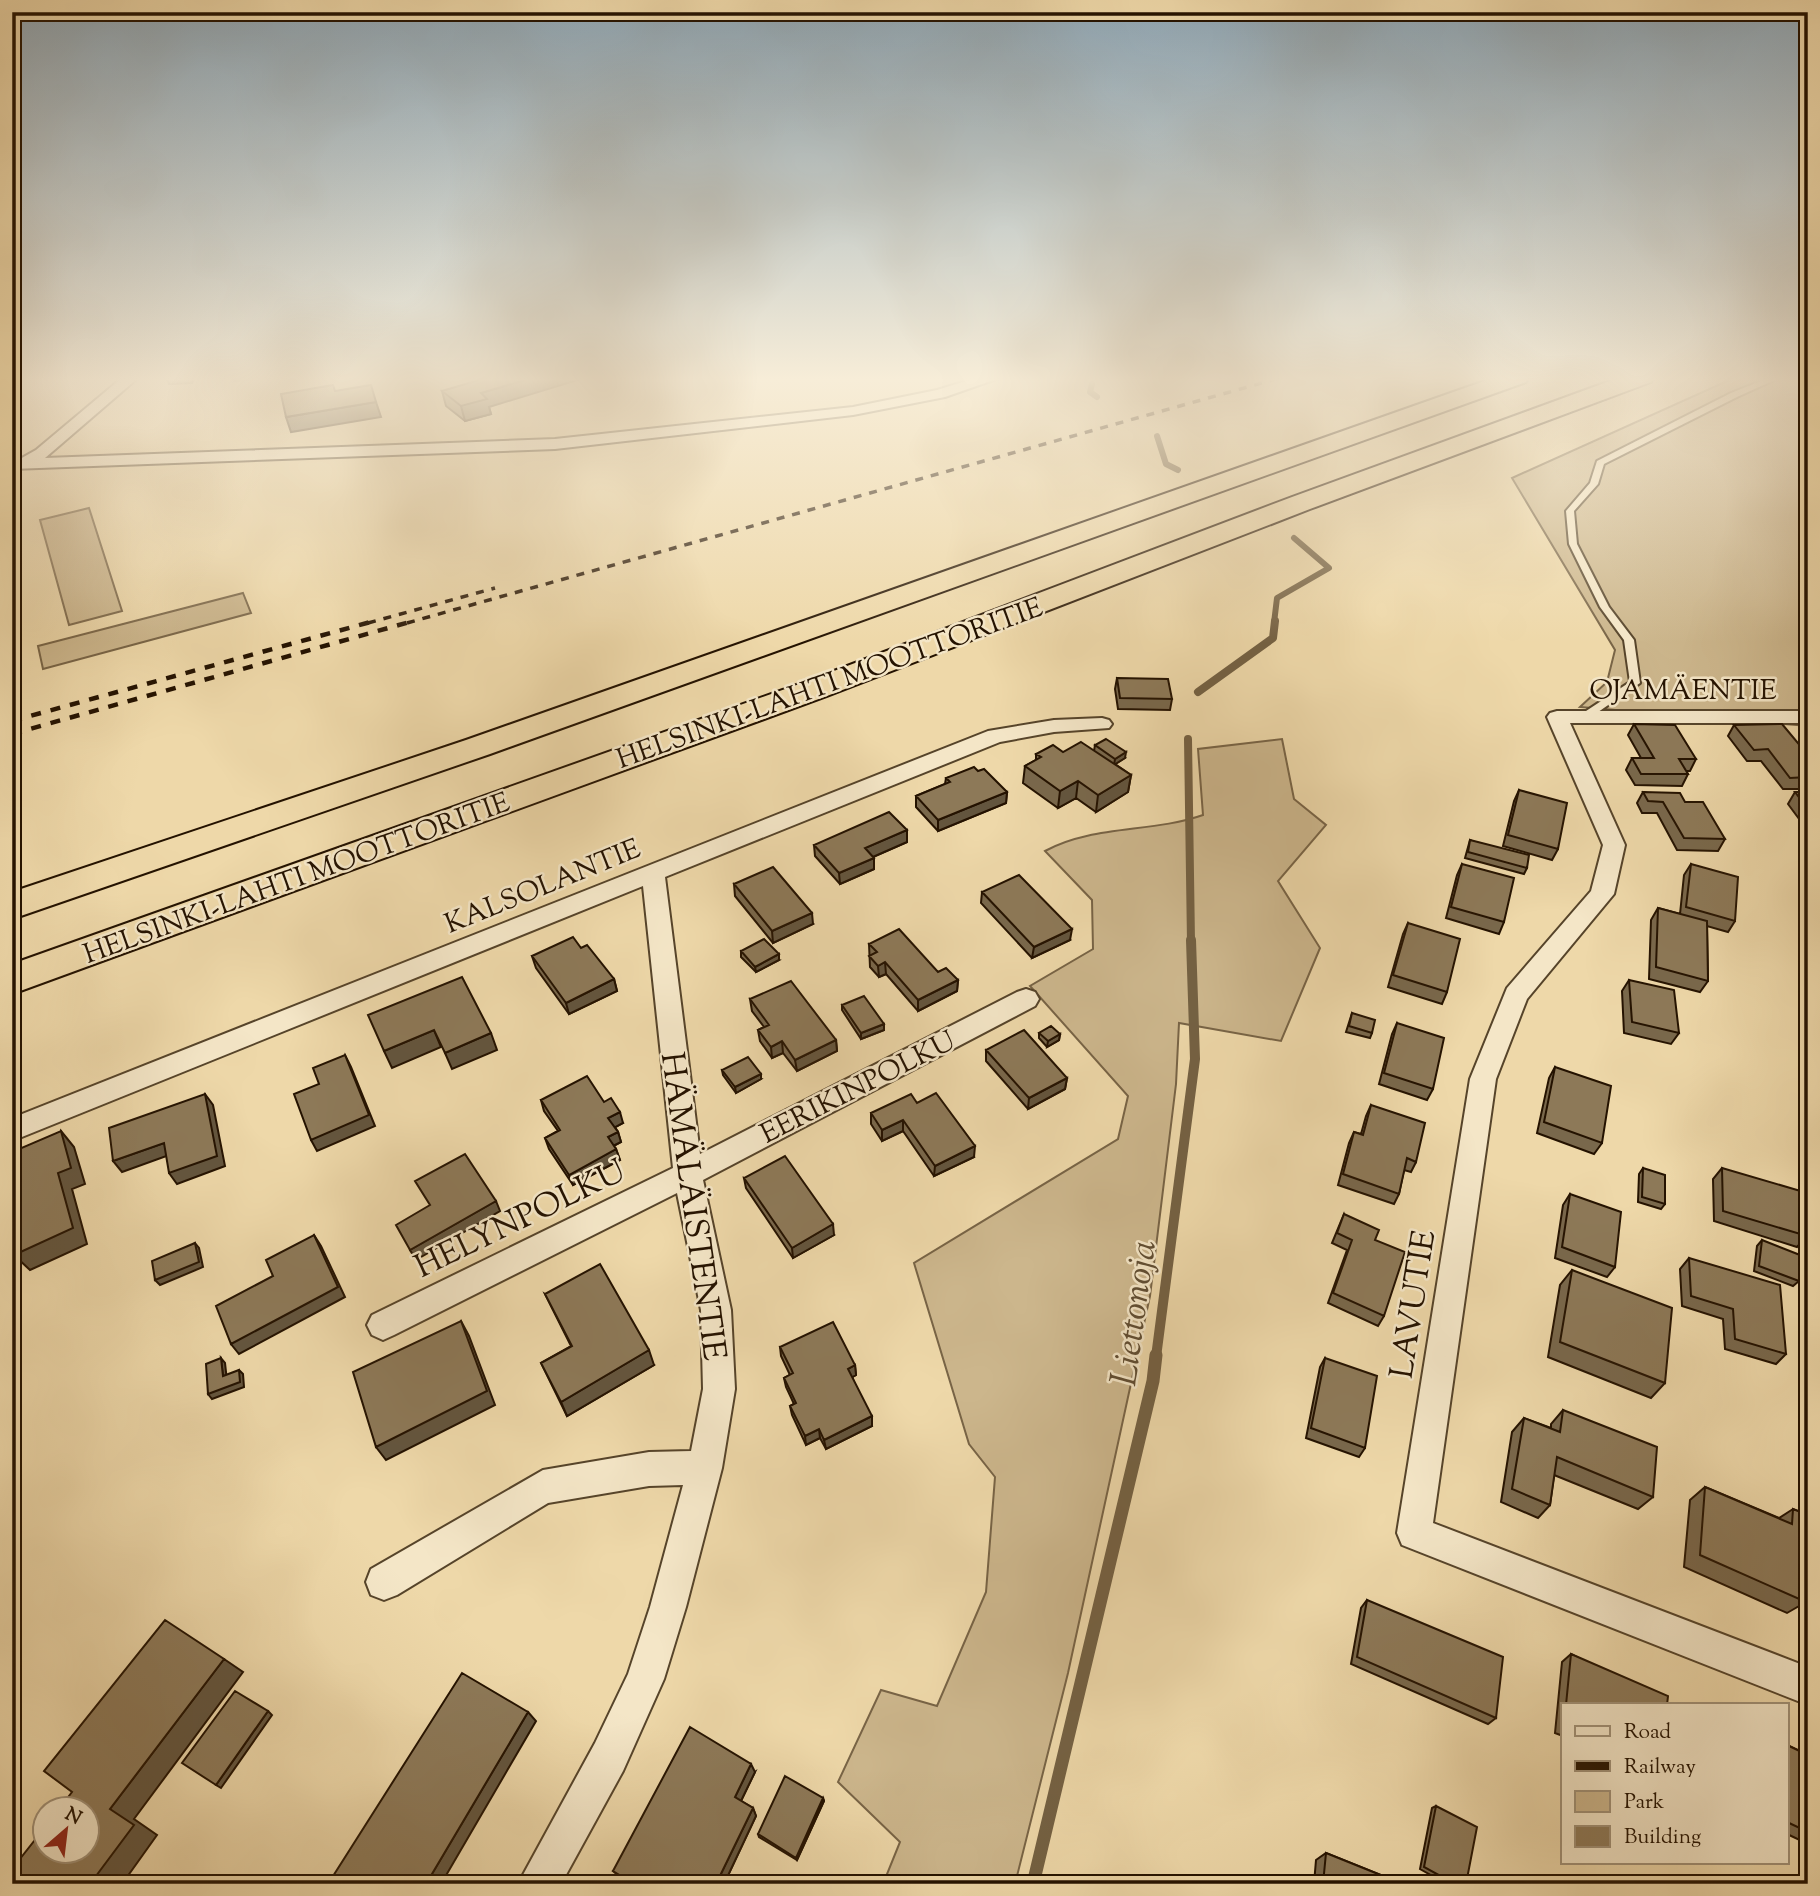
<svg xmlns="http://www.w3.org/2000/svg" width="1820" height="1896" font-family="'Sorts Mill Goudy',serif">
<rect width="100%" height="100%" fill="#eed8a9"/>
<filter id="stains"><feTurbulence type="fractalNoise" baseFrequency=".00286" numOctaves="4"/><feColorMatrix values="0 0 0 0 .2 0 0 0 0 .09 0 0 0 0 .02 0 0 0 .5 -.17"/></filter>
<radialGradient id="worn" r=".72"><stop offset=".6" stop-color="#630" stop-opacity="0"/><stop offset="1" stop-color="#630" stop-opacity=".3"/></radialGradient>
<!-- green -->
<path fill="#ccb68c" stroke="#786446" stroke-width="2" d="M1736,377H1808V726L1580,707L1607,682L1615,650L1512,478Z
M89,508L122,611L69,625L40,520Z
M243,593L251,613L43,669L38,646Z
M1282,739L1294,799L1326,825L1278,881L1320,948L1281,1041L1179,1023L1176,1084L1150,1296L1068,1673L1015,1884H883L900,1842L838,1782L881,1690L937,1706L986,1592L995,1477L969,1444L914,1263L1118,1139L1128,1096L1030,986L1093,949L1092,900L1045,851C1092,825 1152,833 1203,815L1198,749Z"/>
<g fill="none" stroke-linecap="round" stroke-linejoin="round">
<!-- stream-far3 -->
<path stroke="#746143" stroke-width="6" d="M1092,384L1090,392L1097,397
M1157,436L1166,464L1178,470
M1274,623L1277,598L1329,568L1294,538"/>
<!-- stream-far2 -->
<path stroke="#746143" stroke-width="8" d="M1198,692L1273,638L1275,621
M1188,739L1191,942"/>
<!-- stream-far1 -->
<path stroke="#746143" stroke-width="10" d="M1156,1357L1195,1059L1191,940"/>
<!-- stream -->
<path stroke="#746143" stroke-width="13" d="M1033,1884L1153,1381L1156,1355"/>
<defs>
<path id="service" d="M1771,377H1781L1737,397L1604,464L1598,484L1574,511L1577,544L1609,607L1634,640L1640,683L1588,719H1580V715L1630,682L1624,640L1600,607L1569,544L1566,511L1590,483L1597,461L1731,393Z"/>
<path id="minor" d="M123,377H139L45,458L555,439L853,407L937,390L979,377H1002L945,397L853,415L555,449L12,469V459H20L36,450Z
M1557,711H1808V723H1570L1625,845L1614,894L1527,999L1496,1079L1433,1523L1808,1667V1705L1402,1545L1397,1533L1470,1079L1507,988L1591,891L1603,845L1547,717L1550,713Z
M1102,718L1109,720L1112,724L1109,728L1054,732L1000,742L665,877L700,1154L1017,992L1026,989L1035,992L1039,999L1035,1006L703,1180L731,1310L735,1389L722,1468L686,1607L664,1679L623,1771L561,1884H518L595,1743L628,1674L650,1607L683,1485L649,1486L548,1503L397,1595L384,1600L371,1595L366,1582L371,1569L543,1470L649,1452L691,1451L703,1389L701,1310L677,1193L394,1335L383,1340L372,1335L367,1325L372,1315L673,1168L643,886L12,1141V1118L988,731L1054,720Z"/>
<path id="motorway" d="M1496,377H1529L1526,382L490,754L12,919V892L466,740Z
M1621,377H1654L1651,382L1310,509L827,696L12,994V964L805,682L1292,497Z"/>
</defs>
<!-- service casing -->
<use href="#service" stroke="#56442a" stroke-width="4"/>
<!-- minor casing -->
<use href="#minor" stroke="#56442a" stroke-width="4"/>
<!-- motorway casing -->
<use href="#motorway" stroke="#241200" stroke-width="4"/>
<!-- service -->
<use href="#service" fill="#f4e6c7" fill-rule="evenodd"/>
<!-- minor -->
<use href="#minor" fill="#f4e6c7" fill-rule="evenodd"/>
<!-- motorway -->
<use href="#motorway" fill="#eed8a9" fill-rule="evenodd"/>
<!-- rail-far1 -->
<path stroke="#241200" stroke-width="3.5" stroke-dasharray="8 8" stroke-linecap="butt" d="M368,623L495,588
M407,623L1283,377"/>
<!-- rail -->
<path stroke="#241200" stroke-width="4.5" stroke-dasharray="10 10" stroke-linecap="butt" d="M12,721L374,621
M12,734L413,621"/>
</g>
<!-- wall -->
<path fill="#79684c" stroke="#241200" stroke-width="2" d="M166,377H195L192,383L169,384Z
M233,377H254L253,379L234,381Z
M442,391L489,407L491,414L465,421L446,406Z
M1117,678L1172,699L1170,710L1118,709L1115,689Z
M1634,724L1696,759L1690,771H1686L1688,774L1682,786L1635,785L1626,770L1632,758H1641L1628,735Z
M1734,725L1808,755V789H1783L1761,761H1747L1728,736Z
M1095,745L1125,758L1115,764L1131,775L1128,792L1096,812L1076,798L1058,808L1023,783L1025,766L1036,760V754L1094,751Z
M978,771L1007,792L1006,803L938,831L916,807V796L945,784L946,778Z
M1519,790L1558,849L1552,860L1503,846L1514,801Z
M1643,792L1685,802L1725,839L1718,851L1677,850L1657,813H1642L1637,803Z
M1795,792H1808V831L1788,804Z
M907,830V842L873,857L874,869L840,884L815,856L814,845Z
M1470,840L1527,868L1524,874L1465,858Z
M1462,864L1504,922L1499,934L1446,918L1457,875Z
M1691,864L1735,921L1728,932L1707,926L1708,981L1700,992L1649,979L1651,920L1658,908L1680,914L1684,875Z
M734,884L813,924L773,943L735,896Z
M982,892L1070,940L1032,958L981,903Z
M1408,923L1447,992L1442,1004L1388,987L1403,934Z
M869,944L958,980L957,991L918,1011L886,974L879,977L870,967Z
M581,948L614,979L617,991L569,1014L536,968L532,956Z
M741,951L779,960L756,972L741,957Z
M1629,980L1679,1033L1671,1044L1624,1033L1622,991Z
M750,999L836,1040L837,1051L797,1071L783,1053L772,1058L760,1041L758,1030L764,1027L752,1011Z
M842,1005L884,1024V1030L861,1039L842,1010Z
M1352,1013L1372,1033L1370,1038L1346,1032Z
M1397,1023L1433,1089L1427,1100L1379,1084L1392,1034Z
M1039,1033L1060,1034L1059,1040L1047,1047L1039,1038Z
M986,1050L1067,1078L1065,1089L1028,1109L986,1061Z
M1555,1067L1602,1143L1594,1154L1537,1133L1549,1078Z
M722,1070L761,1079L736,1093L723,1075Z
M541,1100L604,1102L623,1123L615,1127L618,1132L621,1142L614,1146L616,1149L620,1160L573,1185L549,1149L545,1138L558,1131L544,1111Z
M917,1103L974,1157L934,1176L903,1131L882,1141L871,1124V1113Z
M1371,1105L1416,1162L1411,1172L1404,1170L1399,1194L1394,1204L1338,1185L1349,1143L1354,1132L1361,1134L1366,1116Z
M1643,1168L1665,1204L1661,1209L1638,1202L1639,1174Z
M1722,1168L1807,1236L1797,1247L1714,1221L1713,1179Z
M744,1178L834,1235L793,1258L746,1188Z
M1570,1194L1615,1267L1607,1277L1555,1258L1563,1205Z
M1344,1214L1384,1316L1378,1326L1328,1303L1347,1250L1332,1243Z
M1762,1240L1799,1281L1793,1286L1754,1271L1757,1246Z
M1689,1258L1786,1354L1776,1364L1725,1349L1723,1319L1682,1306L1680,1269Z
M1572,1270L1665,1383L1651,1398L1548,1357L1560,1285Z
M545,1294L654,1365L567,1416L541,1363L571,1346Z
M780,1347L855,1365L856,1375L852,1377L872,1426L826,1449L820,1438L806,1445L792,1415L790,1406L794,1404L786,1387L784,1378L790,1375L781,1356Z
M1325,1358L1365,1448L1359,1457L1306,1438L1320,1367Z
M1563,1410L1653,1497L1638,1509L1554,1475L1550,1505L1538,1518L1501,1502L1512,1432L1524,1418L1551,1428V1424Z
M1705,1487L1779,1518L1793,1509L1808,1515V1587H1806V1602L1787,1613L1684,1567L1690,1500Z
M1367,1600L1496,1718L1488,1724L1351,1664L1361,1608Z
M1571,1654L1667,1705H1563V1736L1555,1733L1562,1662Z
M1787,1745L1808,1755V1844L1787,1834Z
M755,1772L741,1801L753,1808L756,1816L724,1884H630L620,1877L613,1871Z
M823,1798L824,1801L797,1860L759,1837L758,1834Z
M1436,1806L1466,1884H1447L1420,1869L1432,1808Z
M1326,1853L1403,1884H1314L1316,1860Z"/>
<!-- shaded-wall -->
<path fill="#63553e" stroke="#241200" stroke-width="2" d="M535,377H587L489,407L491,414L465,421L461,406L481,393Z
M376,402L381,417L291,432L286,417Z
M1126,752L1125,758L1114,765L1115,759Z
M1131,775L1128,792L1096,812L1098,795Z
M1078,781L1076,798L1058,808L1060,791Z
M1007,792L1006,803L938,831V820Z
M907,830V842L866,860L865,848Z
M874,858V869L840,884L839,873Z
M812,913L813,924L773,943L772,931Z
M1072,929L1070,940L1032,958L1034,947Z
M779,954V960L756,972L755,967Z
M885,962L886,974L879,977L878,966Z
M614,979L617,991L569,1014L566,1003Z
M958,980L957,991L918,1011V1000Z
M884,1024V1030L861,1039V1033Z
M434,1030L441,1047L392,1068L384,1051Z
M491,1033L497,1050L452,1069L445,1053Z
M1060,1034L1059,1040L1047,1047L1048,1041Z
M836,1040L837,1051L797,1071L795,1060Z
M782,1041L783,1053L772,1058L771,1047Z
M345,1055L351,1067L375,1126L317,1151L311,1140Z
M761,1074V1079L736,1093L735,1087Z
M1067,1078L1065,1089L1028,1109L1029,1098Z
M205,1094L213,1105L225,1166L177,1184L169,1173Z
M620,1112L623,1123L612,1129L608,1118Z
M903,1120V1131L882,1141V1130Z
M61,1131L74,1147L85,1184L72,1189L87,1244L30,1270L14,1255L58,1173Z
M618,1132L621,1142L611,1147L608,1137Z
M164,1143L172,1154L122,1172L113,1161Z
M975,1146L974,1157L934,1176L935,1166Z
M616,1149L620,1160L573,1185L569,1175Z
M496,1201L500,1211L416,1260L410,1250Z
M833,1224L834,1235L793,1258L792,1248Z
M314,1235L321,1246L345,1297L239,1354L231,1344Z
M195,1243L199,1248L203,1267L160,1285L155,1280Z
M461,1321L469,1336L495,1405L386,1460L376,1447Z
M649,1350L654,1365L567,1416L561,1402Z
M221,1358L225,1363L227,1381L223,1376Z
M855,1365L856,1375L849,1379L848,1369Z
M239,1370L243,1374L244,1387L212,1399L208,1394Z
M872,1416V1426L826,1449L824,1440Z
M819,1429L820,1438L806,1445L805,1436Z
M224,1659L243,1672L134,1819L157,1835L122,1884H90L110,1809Z
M268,1711L272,1715L221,1788L216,1785Z
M528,1712L536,1721L441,1884H426Z
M751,1764L755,1772L739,1805L735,1797Z
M823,1798L824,1801L797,1860L796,1858Z
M753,1808L756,1816L724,1884H716Z"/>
<!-- building -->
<path fill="#8d7958" stroke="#241200" stroke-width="2" d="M489,377H535L481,393L487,399L461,406L442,391Z
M333,385L335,391L371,385L376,402L286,417L281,394Z
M1117,678L1168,679L1172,699L1120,698Z
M1634,724L1675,725L1696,759H1679L1688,774H1641L1632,758H1654Z
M1782,724L1808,755V777L1790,778L1768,749L1754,750L1734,725Z
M1106,739L1126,752L1115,759L1095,745Z
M1081,742L1131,775L1098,795L1078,781L1060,791L1025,766L1041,757L1036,754L1053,745L1063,752Z
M974,767L978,771L984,769L1007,792L938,820L916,796L950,782L946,778Z
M1519,790L1567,803L1558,849L1508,835Z
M1643,792L1680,793L1685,802H1703L1725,839L1684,838L1663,802L1648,801Z
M1795,792H1808V809Z
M889,812L907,830L865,848L874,858L839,873L814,845Z
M1470,840L1529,855L1527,868L1468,852Z
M1462,864L1514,878L1504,922L1451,907Z
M1691,864L1738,877L1735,921L1686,907Z
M773,867L812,913L772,931L734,884Z
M1019,875L1072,929L1034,947L982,892Z
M1658,908L1707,921L1708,981L1656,967Z
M1408,923L1460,939L1447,992L1393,975Z
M899,929L938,972L946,968L958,980L918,1000L885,962L878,966L869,956L877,952L869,944Z
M573,937L581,948L587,945L614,979L566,1003L532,956Z
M764,939L779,954L755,967L741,951Z
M462,977L491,1033L445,1053L434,1030L384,1051L368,1015Z
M1629,980L1674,990L1679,1033L1632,1022Z
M791,981L836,1040L795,1060L782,1041L771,1047L758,1030L769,1025L750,999Z
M864,996L884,1024L861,1033L842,1005Z
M1352,1013L1375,1020L1372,1033L1349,1026Z
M1397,1023L1444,1038L1433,1089L1384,1073Z
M1051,1026L1060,1034L1048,1041L1039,1033Z
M1024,1030L1067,1078L1029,1098L986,1050Z
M345,1055L369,1115L311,1140L294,1094L319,1084L313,1068Z
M748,1057L761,1074L735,1087L722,1070Z
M1555,1067L1611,1086L1602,1143L1544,1122Z
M587,1076L604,1102L611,1098L620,1112L608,1118L618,1132L608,1137L616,1149L569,1175L545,1138L560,1130L541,1100Z
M936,1093L975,1146L935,1166L903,1120L882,1130L871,1113L911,1094L917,1103Z
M205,1094L217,1156L169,1173L164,1143L113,1161L109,1128Z
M1371,1105L1425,1123L1416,1162L1407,1158L1399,1194L1343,1174L1354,1132L1363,1135Z
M61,1131L71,1168L58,1173L73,1228L14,1255L12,1246V1164L14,1163L12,1152Z
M465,1154L496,1201L410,1250L396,1225L430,1205L415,1181Z
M785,1156L833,1224L792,1248L744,1178Z
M1643,1168L1665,1175V1204L1642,1197Z
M1722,1168L1804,1192L1807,1236L1723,1211Z
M1570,1194L1621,1212L1615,1267L1562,1247Z
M1344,1214L1379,1230L1375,1240L1405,1252L1384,1316L1333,1293L1352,1240L1337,1233Z
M314,1235L338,1287L231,1344L216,1306L273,1276L266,1260Z
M1762,1240L1800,1255L1799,1281L1759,1266Z
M195,1243L199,1262L155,1280L152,1261Z
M1689,1258L1780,1285L1786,1354L1735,1339L1733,1309L1691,1296Z
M600,1264L649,1350L561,1402L541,1363L572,1346L545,1294Z
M1572,1270L1672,1308L1665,1383L1560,1342Z
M461,1321L487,1391L376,1447L353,1372Z
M833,1322L855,1365L848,1369L872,1416L824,1440L819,1429L805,1436L790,1406L796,1403L784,1378L793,1373L780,1347Z
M221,1358L223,1376L239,1370L240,1382L208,1394L206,1364Z
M1325,1358L1377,1376L1365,1448L1311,1428Z
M1563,1410L1657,1447L1653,1497L1557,1457L1550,1505L1512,1489L1524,1418L1560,1432Z
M1705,1487L1792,1524L1793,1509L1808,1515V1568L1806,1567V1602L1700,1555Z
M1367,1600L1503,1657L1496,1718L1357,1657Z
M165,1620L224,1659L110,1809L134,1825L90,1884H12V1869L46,1826V1851H88V1809H59L72,1792L44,1771Z
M1571,1654L1668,1696L1667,1705H1566Z
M462,1673L528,1712L426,1884H328Z
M235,1691L268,1711L216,1785L182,1763Z
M690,1727L751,1764L735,1797L753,1808L716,1884H634L613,1871Z
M1787,1745L1808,1755V1832L1787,1822Z
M785,1776L823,1798L796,1858L758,1834Z
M1436,1806L1477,1827L1466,1884H1455L1424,1867Z
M1326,1853L1403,1884H1323Z"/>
<!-- sky -->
<linearGradient id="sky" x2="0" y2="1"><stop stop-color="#8fa8b8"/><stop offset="0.59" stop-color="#f7edd8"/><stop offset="1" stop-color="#f7edd8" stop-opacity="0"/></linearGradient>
<rect width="1820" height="643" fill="url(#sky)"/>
<g text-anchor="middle" stroke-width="5" stroke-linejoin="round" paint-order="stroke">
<!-- street labels -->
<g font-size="28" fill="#241200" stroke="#f4e6c7">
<text transform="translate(829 682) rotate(-20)" y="10">HELSINKI-LAHTI MOOTTORITIE</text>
<text x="1683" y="699">OJAMÄENTIE</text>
<text transform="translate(296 877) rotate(-20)" y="10">HELSINKI-LAHTI MOOTTORITIE</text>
<text transform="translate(542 885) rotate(-22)" y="10">KALSOLANTIE</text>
<text transform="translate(857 1086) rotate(-27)" y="10">EERIKINPOLKU</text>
</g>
<!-- near-street labels -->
<g font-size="33" fill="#241200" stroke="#f4e6c7">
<text transform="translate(695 1206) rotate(82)" y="12">HÄMÄLÄISTENTIE</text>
<text transform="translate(519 1217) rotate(-26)" y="12">HELYNPOLKU</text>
<text transform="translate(1411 1304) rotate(-81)" y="12">LAVUTIE</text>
</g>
<!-- near-water labels -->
<g font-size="37" font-style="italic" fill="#604d32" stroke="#f4e6c7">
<text transform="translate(1132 1313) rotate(-82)" y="13">Liettonoja</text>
</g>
</g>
<!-- margin -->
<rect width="1820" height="1896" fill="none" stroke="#eed8a9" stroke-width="42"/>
<rect x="14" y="14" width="1792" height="1868" fill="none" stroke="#241200" stroke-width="3.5"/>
<rect x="21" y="21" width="1778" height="1854" fill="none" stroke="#241200" stroke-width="2"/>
<!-- legend -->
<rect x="1561" y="1703" width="228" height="161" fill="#f4e6c7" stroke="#a19177" stroke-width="2"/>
<rect x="1575" y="1726" width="35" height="10" fill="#f4e6c7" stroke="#a19177" stroke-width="2"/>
<text x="1624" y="1738" font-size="21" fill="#241200">Road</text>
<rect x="1575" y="1761" width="35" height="10" fill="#241200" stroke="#a19177" stroke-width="2"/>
<text x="1624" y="1773" font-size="21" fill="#241200">Railway</text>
<rect x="1575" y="1791" width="35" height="21" fill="#ccb68c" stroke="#a19177" stroke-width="2"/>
<text x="1624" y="1808" font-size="21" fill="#241200">Park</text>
<rect x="1575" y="1826" width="35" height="21" fill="#8d7958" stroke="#a19177" stroke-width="2"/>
<text x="1624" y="1843" font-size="21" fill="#241200">Building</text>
<!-- north arrow -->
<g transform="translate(66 1830) rotate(28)"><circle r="33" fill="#f4e6c7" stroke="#a19177" stroke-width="2"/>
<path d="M0-5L12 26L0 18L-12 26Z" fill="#8f2418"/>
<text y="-10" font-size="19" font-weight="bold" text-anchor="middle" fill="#241200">N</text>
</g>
<rect width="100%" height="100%" filter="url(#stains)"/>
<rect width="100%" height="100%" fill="url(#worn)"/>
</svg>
